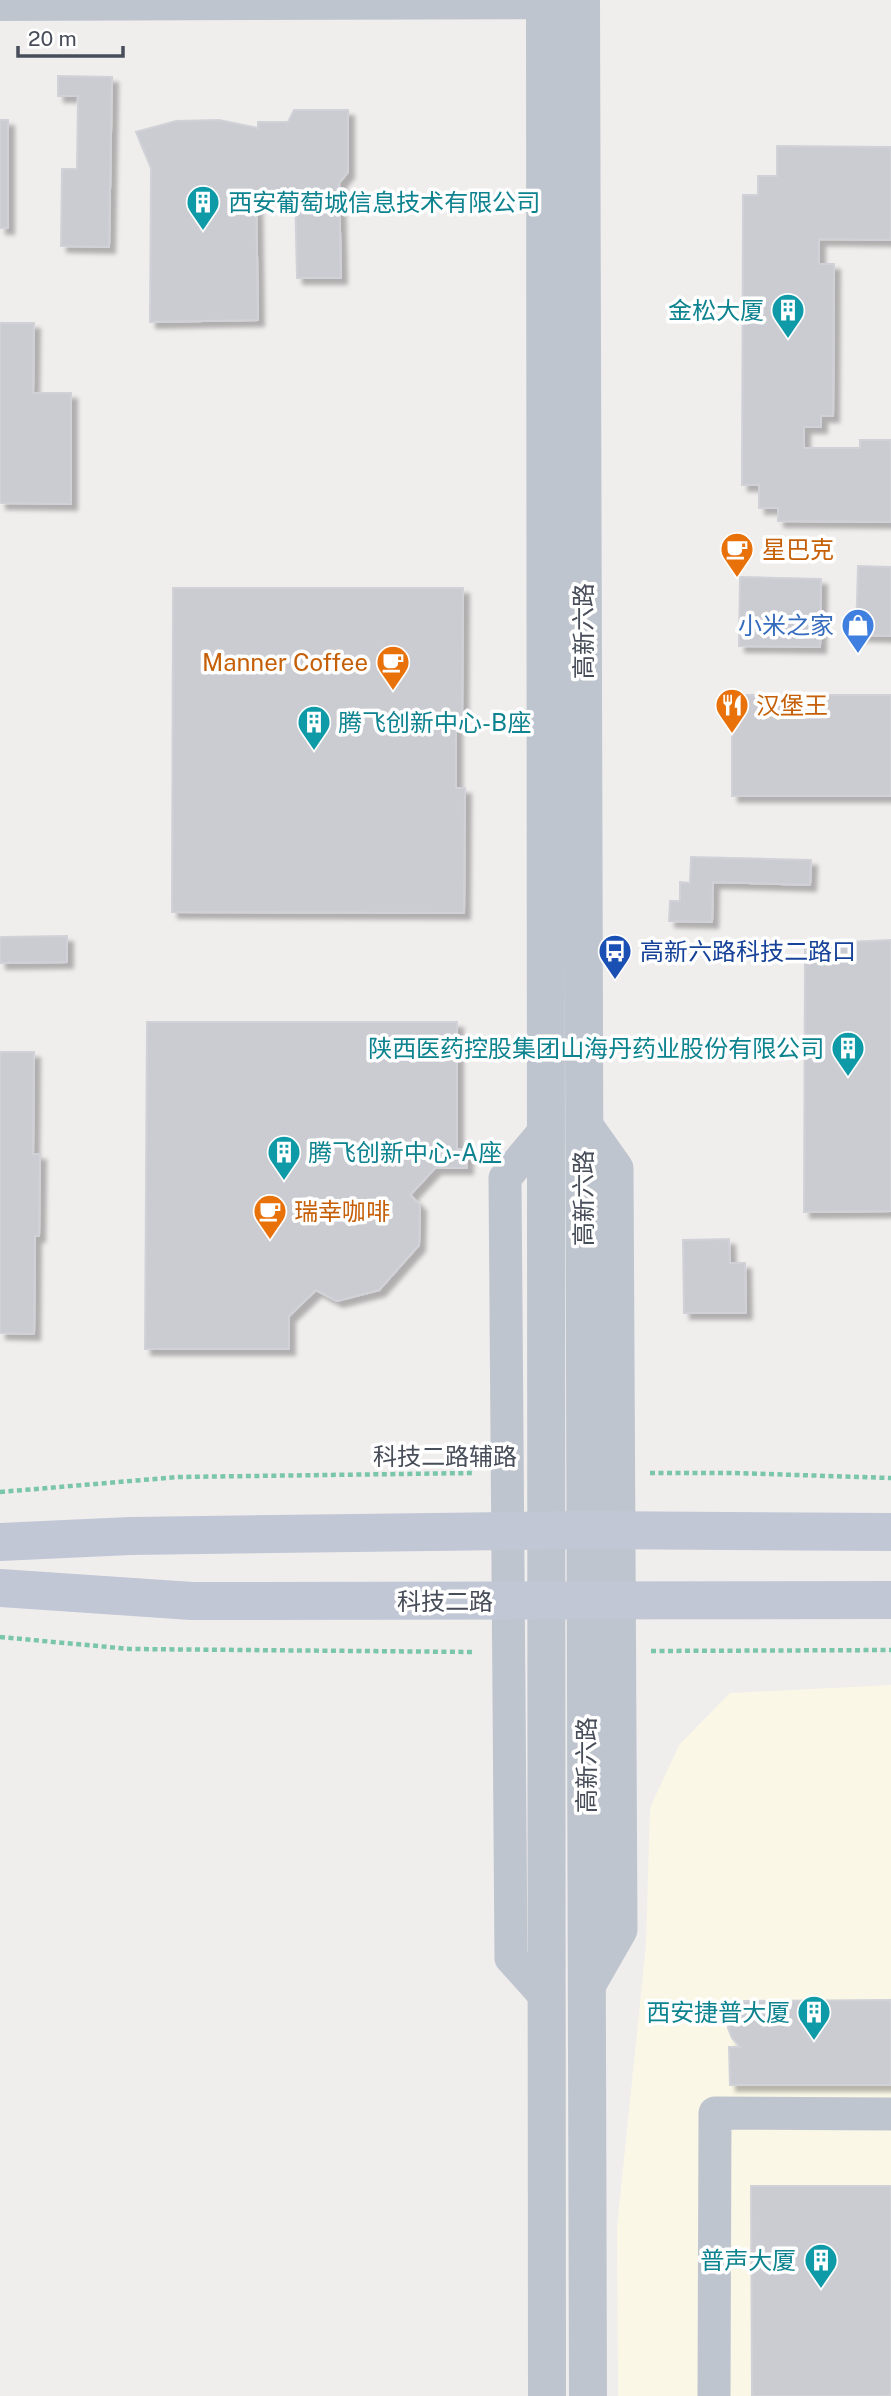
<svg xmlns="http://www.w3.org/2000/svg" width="891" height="2396" font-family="'Public Sans','Noto Sans SC',sans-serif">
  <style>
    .commercial { fill: #faf7e7 }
    .building { fill: #cbcbd2; stroke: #d1d2d8; stroke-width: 2; filter: url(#shadow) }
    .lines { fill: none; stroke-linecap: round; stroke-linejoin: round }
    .path { stroke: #79c6ac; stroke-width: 4.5; stroke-dasharray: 5 3.5; stroke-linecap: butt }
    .minor { stroke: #bfc5ce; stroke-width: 33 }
    .tertiary { stroke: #bfc5ce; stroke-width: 38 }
    .secondary { stroke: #c1c7d5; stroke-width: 38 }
    .labels { text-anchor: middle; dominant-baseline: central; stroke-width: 7; stroke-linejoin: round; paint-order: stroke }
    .culture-label { font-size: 24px; fill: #0d838f; stroke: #fff; text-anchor: end }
    .food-label { font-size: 24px; fill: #c56008; stroke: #fff; text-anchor: start }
    .shop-label { font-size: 24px; fill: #366cbe; stroke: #fff; text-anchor: end }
    .street-label { font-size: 24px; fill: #474d59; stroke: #fff }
    .transit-label { font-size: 24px; fill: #164399; stroke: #fff; text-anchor: start }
  </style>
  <defs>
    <filter id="shadow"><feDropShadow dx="6" dy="6" stdDeviation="2" flood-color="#0004"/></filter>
  </defs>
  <rect width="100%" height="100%" fill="#f0eded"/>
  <path class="commercial" d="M 891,1685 L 891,2396 L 618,2396 L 617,2227 L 646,1945 L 650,1808 L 679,1745 L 730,1693 Z"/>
  <path class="building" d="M 58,76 L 112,77 L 109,247 L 61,246 L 62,169 L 77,169 L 78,96 L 58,96 Z
    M 294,110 L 348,110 L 348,172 L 339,183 L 341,278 L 297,278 L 295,190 L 256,191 L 258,320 L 150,322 L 151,168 L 136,132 L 176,121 L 219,120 L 258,128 L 258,122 L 288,122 Z
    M 0,120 L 8,120 L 8,228 L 0,228 Z
    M 777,146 L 891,147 L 891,240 L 819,239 L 819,264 L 834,264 L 833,416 L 821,416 L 821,427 L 804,427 L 804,448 L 860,448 L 860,440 L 891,440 L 891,522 L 778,521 L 778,508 L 759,508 L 759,485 L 742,485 L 743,195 L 758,195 L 758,176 L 777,176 Z
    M 0,323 L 34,323 L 33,393 L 71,393 L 71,504 L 0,503 Z
    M 858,566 L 891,567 L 891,636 L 856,635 Z
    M 740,577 L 821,579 L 820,647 L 739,646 Z
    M 173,588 L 463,588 L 462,716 L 456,716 L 456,788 L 465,788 L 464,913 L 172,912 Z
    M 732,695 L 891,695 L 891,796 L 732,796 Z
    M 691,857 L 811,860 L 810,885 L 713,882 L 712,922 L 669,921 L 670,901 L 680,901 L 680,882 L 690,883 Z
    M 67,936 L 67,962 L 0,963 L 0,937 Z
    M 891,940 L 891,1211 L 804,1212 L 805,944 Z
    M 147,1022 L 457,1022 L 457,1149 L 467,1149 L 467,1168 L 435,1168 L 410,1195 L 420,1205 L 419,1245 L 379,1290 L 337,1301 L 316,1290 L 289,1316 L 289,1349 L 145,1349 Z
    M 0,1052 L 34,1052 L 33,1154 L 40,1154 L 39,1236 L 35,1236 L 34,1334 L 0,1333 Z
    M 729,1239 L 730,1263 L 745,1263 L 746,1313 L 684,1313 L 683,1240 Z
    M 891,2000 L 891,2085 L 730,2085 L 729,2047 L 740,2047 L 732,2038 L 728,2028 L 729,2017 L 744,2001 Z
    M 751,2186 L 891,2186 L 891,2396 L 752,2396 Z"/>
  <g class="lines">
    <path class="path" d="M 650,1473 L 735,1473 L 891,1478
      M 0,1492 L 178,1477 L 474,1473
      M 0,1637 L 130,1649 L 475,1652
      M 651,1651 L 891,1650"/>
    <path class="minor" d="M 583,1120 L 617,1168 L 621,1930 L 585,1993
      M 546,1997 L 511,1958 L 505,1178 L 547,1128
      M 714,2396 L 715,2113 L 891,2114"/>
    <path class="tertiary" d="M 545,0 L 547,2396
      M 581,0 C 585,799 584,1597 588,2396
      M 0,2 L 571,0"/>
    <path class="secondary" d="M 0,1542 L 130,1536 L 586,1530 L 891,1532
      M 0,1588 L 192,1601 L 891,1600"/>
  </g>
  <defs>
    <symbol id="building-pin" viewBox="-11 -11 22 30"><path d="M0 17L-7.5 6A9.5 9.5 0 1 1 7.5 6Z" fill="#0f9aa8" stroke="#fff"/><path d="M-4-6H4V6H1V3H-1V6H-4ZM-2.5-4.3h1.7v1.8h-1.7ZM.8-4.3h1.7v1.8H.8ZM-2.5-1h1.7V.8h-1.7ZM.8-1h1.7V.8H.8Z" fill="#fff"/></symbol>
    <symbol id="cafe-pin" viewBox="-11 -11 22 30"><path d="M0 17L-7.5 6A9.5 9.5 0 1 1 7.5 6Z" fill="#e8710a" stroke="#fff"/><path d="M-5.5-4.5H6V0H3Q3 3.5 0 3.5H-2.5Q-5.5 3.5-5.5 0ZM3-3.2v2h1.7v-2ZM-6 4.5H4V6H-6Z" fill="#fff"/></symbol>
    <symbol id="shop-pin" viewBox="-11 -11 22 30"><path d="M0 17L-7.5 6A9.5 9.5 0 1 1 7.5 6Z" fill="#3f7fe0" stroke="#fff"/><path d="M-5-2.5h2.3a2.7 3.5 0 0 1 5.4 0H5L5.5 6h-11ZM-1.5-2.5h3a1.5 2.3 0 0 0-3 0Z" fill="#fff"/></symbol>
    <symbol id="restaurant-pin" viewBox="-11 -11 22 30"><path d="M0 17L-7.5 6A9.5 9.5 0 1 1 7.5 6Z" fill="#e8710a" stroke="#fff"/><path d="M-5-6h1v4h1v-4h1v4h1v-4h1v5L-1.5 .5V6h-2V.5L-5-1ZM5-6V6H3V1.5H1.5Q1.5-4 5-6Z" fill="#fff"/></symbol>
    <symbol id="bus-pin" viewBox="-11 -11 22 30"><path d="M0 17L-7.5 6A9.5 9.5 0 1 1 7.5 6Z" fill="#1a4fb4" stroke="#fff"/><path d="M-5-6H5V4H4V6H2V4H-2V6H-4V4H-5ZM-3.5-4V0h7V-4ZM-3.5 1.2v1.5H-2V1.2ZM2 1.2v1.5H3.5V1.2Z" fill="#fff"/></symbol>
  </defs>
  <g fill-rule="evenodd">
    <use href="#building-pin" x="184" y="183" width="38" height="52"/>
    <use href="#building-pin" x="769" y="291" width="38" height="52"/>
    <use href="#cafe-pin" x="718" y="530" width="38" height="52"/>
    <use href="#shop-pin" x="839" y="606" width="38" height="52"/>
    <use href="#cafe-pin" x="374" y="643" width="38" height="52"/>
    <use href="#restaurant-pin" x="713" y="686" width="38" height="52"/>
    <use href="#building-pin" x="295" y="703" width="38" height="52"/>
    <use href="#bus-pin" x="596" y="932" width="38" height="52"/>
    <use href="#building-pin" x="829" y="1029" width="38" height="52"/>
    <use href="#building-pin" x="265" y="1133" width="38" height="52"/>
    <use href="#cafe-pin" x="251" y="1192" width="38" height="52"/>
    <use href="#building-pin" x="795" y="1993" width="38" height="52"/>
    <use href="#building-pin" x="802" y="2241" width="38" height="52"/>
  </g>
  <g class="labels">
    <g class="culture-label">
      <text x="228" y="202" text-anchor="start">西安葡萄城信息技术有限公司</text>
      <text x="764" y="310">金松大厦</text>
      <text x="338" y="722" text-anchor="start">腾飞创新中心-B座</text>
      <text x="824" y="1048">陕西医药控股集团山海丹药业股份有限公司</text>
      <text x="308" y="1152" text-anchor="start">腾飞创新中心-A座</text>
      <text x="790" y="2012">西安捷普大厦</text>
      <text x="796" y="2260">普声大厦</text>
    </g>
    <g class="food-label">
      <text x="762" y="549">星巴克</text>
      <text x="368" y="662" text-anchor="end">Manner Coffee</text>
      <text x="756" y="705">汉堡王</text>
      <text x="294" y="1211">瑞幸咖啡</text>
    </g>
    <g class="shop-label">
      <text x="834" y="625">小米之家</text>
    </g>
    <g class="street-label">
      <text transform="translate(583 631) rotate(-90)">高新六路</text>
      <text transform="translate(583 1198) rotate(-90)">高新六路</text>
      <text x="445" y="1456">科技二路辅路</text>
      <text x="445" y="1601">科技二路</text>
      <text transform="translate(586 1765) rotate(-90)">高新六路</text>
    </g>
    <g class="transit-label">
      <text x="640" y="951">高新六路科技二路口</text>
    </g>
  </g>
  <path d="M18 46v10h105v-10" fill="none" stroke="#474d59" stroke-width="3.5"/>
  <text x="28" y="46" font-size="21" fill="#474d59" stroke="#ffffff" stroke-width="5" paint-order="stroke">20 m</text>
</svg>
